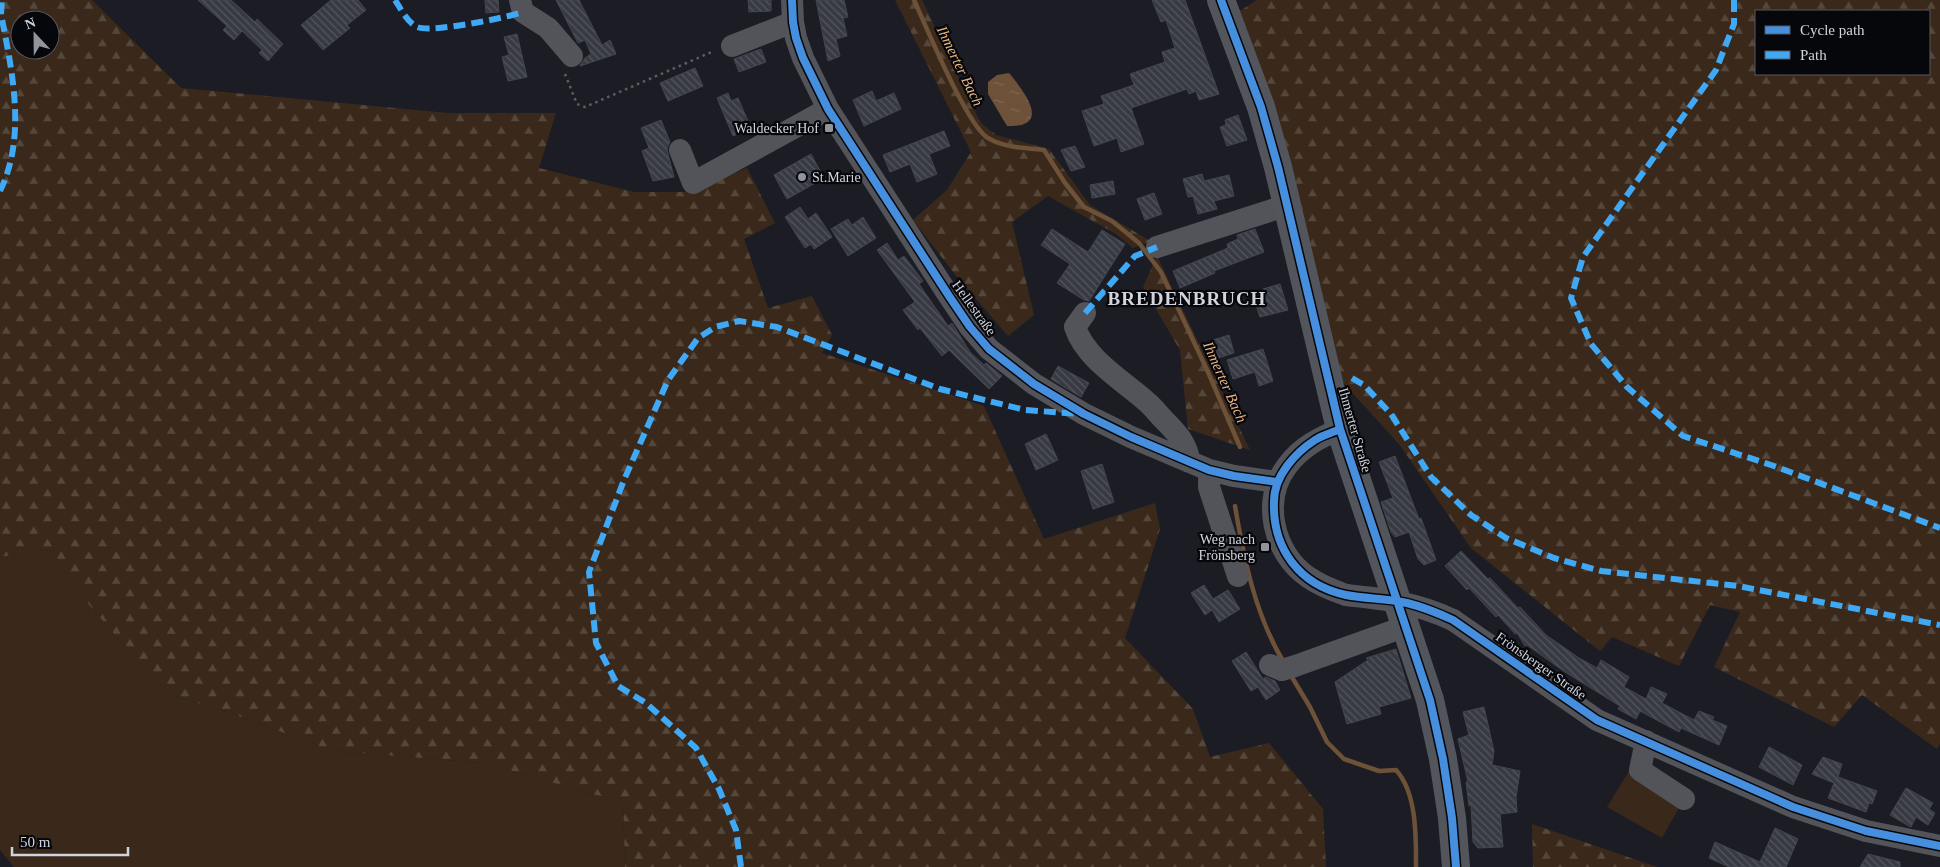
<svg xmlns="http://www.w3.org/2000/svg" width="1940" height="867" font-family="Georgia,serif">
  <style>
    .green { fill: #3a291a }
    .forest { fill: url(#forest-firs); fill-rule: evenodd }
    .water { fill: url(#water-ripples) }
    .lines { fill: none; stroke-linecap: round; stroke-linejoin: round }
    .stream { stroke: #6d5138; stroke-width: 4.5 }
    .building { fill: url(#building-back-hatch); stroke: #44464c }
    .path { stroke: #5d5e63; stroke-width: 2.5; stroke-dasharray: 2.5 4; stroke-linecap: butt }
    .minor { stroke: #53545a; stroke-width: 22 }
    .major { stroke: #53555d; stroke-width: 28 }
    .minor-bridge { stroke: #53545a; stroke-width: 22 }
    .quiet { stroke: #3fa9f5; stroke-width: 6; stroke-dasharray: 12 6; stroke-linecap: butt }
    .cycleway-casing { stroke: #06070b; stroke-width: 11 }
    .cycleway { stroke: #468fdf; stroke-width: 8 }
    .poi-dot { fill: #92949c; stroke: #06070b; stroke-width: 2 }
    .labels { text-anchor: middle; dominant-baseline: central; stroke-width: 4.5; stroke-linejoin: round; paint-order: stroke }
    .poi-label { font-size: 14px; fill: #d2d4dd; stroke: #06070b; text-anchor: end }
    .street-label { font-size: 14px; fill: #d2d4dd; stroke: #06070b }
    .water-label { font-size: 15px; font-style: italic; fill: #eab485; stroke: #06070b }
    .district-label { font-size: 19px; font-weight: bold; letter-spacing: 1px; fill: #d2d4dd; stroke: #06070b }
  </style>
  <defs>
    <pattern id="forest-firs" width="22" height="20" patternUnits="userSpaceOnUse" patternTransform="scale(1.25)"><rect width="22" height="20" fill="#3a291a"/><path d="M5 1l3.5 6h-7zM16 11l3.5 6h-7z" fill="#56473b"/></pattern>
    <pattern id="water-ripples" width="26" height="14" patternUnits="userSpaceOnUse" patternTransform="scale(1.25)"><rect width="26" height="14" fill="#6d5138"/><path d="M2 4q2-2 4 0t4 0M15 11q2-2 4 0t4 0" fill="none" stroke="#816954"/></pattern>
    <pattern id="building-back-hatch" width="6" height="6" patternUnits="userSpaceOnUse" patternTransform="scale(1.25)"><rect width="6" height="6" fill="#373a43"/><path d="M-1 5l2 2M0 0l6 6M5-1l2 2" fill="none" stroke="#53565e"/></pattern>
  </defs>
  <rect width="100%" height="100%" fill="#1c1d24"/>
  <path class="green" d="M 49,549 L 90,606 L 139,663 L 172,695 L 233,714 L 333,751 L 485,763 L 595,795 L 623,799 L 625,867 L 14,867 L 0,850 L 0,557 Z
    M 1631,768 L 1684,799 L 1662,838 L 1607,807 Z"/>
  <path class="forest" d="M 0,0 L 92,0 L 181,88 L 448,113 L 556,113 L 539,168 L 634,192 L 688,192 L 747,168 L 775,223 L 744,239 L 768,308 L 812,296 L 832,335 L 822,353 L 984,406 L 1044,539 L 1155,503 L 1160,529 L 1125,638 L 1193,709 L 1210,757 L 1269,743 L 1323,809 L 1326,867 L 625,867 L 623,799 L 595,795 L 485,763 L 333,751 L 233,714 L 172,695 L 139,663 L 90,606 L 49,549 L 0,557 ZM 20,20 L 50,20 L 50,50 L 20,50 Z
    M 895,0 L 922,0 L 980,122 L 996,135 L 1049,149 L 1090,205 L 1150,241 L 1133,248 L 1116,234 L 1048,196 L 1012,222 L 1034,315 L 1008,336 L 957,277 L 913,220 L 947,190 L 971,152 Z
    M 1257,0 L 1940,0 L 1940,743 L 1937,749 L 1862,695 L 1834,727 L 1714,667 L 1740,612 L 1710,605 L 1679,666 L 1612,637 L 1600,651 L 1471,548 L 1399,444 L 1337,376 L 1235,14 ZM 1756,11 L 1929,11 L 1929,74 L 1756,74 Z
    M 1157,256 L 1250,450 L 1188,429 L 1180,350 L 1143,287 Z
    M 1532,824 L 1657,867 L 1533,867 Z"/>
  <path class="water" d="M 1009,73 C 1024,91 1053,128 1007,126 L 988,94 L 988,82 L 997,75 Z"/>
  <g class="lines">
    <path class="stream" d="M 914,0 C 926,26 967,126 988,138 C 1005,148 1025,148 1044,150 L 1065,183 L 1084,207 L 1112,221 L 1139,243 L 1161,272 L 1208,372 L 1240,447
      M 1235,506 C 1244,559 1255,614 1283,661
      M 1290,674 L 1310,707 L 1327,742 L 1344,759 L 1379,771 L 1396,770 C 1417,793 1416,837 1416,867"/>
  </g>
  <path class="building" d="M 198,0 L 231,0 L 255,22 L 257,19 L 283,44 L 268,61 L 259,53 L 262,50 L 242,31 L 234,40 L 223,30 L 227,26 Z
    M 331,0 L 358,0 L 366,10 L 347,25 L 350,28 L 323,50 L 301,25 Z
    M 485,0 L 498,0 L 499,12 L 486,13 Z
    M 556,0 L 579,0 L 602,45 L 610,40 L 616,54 L 580,66 L 585,58 L 591,54 L 585,40 L 578,43 Z
    M 748,0 L 771,0 L 771,11 L 749,12 Z
    M 816,0 L 844,0 L 848,17 L 843,18 L 847,36 L 836,39 L 840,56 L 828,61 Z
    M 1152,0 L 1185,0 L 1219,94 L 1199,100 L 1196,91 L 1189,94 L 1187,89 L 1131,108 L 1144,144 L 1121,152 L 1117,138 L 1094,146 L 1082,111 L 1104,104 L 1101,96 L 1134,85 L 1130,74 L 1165,62 L 1162,52 L 1175,48 L 1166,20 L 1161,22 Z
    M 517,34 L 527,77 L 508,81 L 502,57 L 509,55 L 504,37 Z
    M 761,49 L 766,62 L 739,72 L 734,59 Z
    M 695,68 L 703,86 L 668,101 L 660,83 Z
    M 872,91 L 876,101 L 894,93 L 901,109 L 864,126 L 853,100 Z
    M 728,93 L 731,101 L 738,98 L 751,128 L 733,136 L 717,98 Z
    M 1238,115 L 1247,140 L 1227,146 L 1220,127 L 1226,125 L 1225,120 Z
    M 661,120 L 670,142 L 667,148 L 668,154 L 674,177 L 653,181 L 642,151 L 649,148 L 641,128 Z
    M 944,131 L 950,146 L 929,154 L 937,174 L 917,182 L 910,164 L 890,172 L 883,155 Z
    M 1075,146 L 1085,167 L 1071,171 L 1061,150 Z
    M 811,154 L 824,178 L 787,199 L 774,175 Z
    M 1202,174 L 1204,181 L 1229,175 L 1234,196 L 1214,201 L 1217,209 L 1198,214 L 1193,196 L 1188,197 L 1183,179 Z
    M 1113,181 L 1115,194 L 1092,198 L 1090,185 Z
    M 1154,193 L 1162,214 L 1145,220 L 1137,199 Z
    M 800,207 L 808,219 L 816,213 L 832,237 L 814,249 L 811,244 L 805,248 L 785,217 Z
    M 863,217 L 876,238 L 848,256 L 831,229 L 848,219 L 852,225 Z
    M 1052,229 L 1088,252 L 1102,230 L 1125,244 L 1089,301 L 1084,300 L 1057,283 L 1070,264 L 1041,245 Z
    M 1255,229 L 1264,252 L 1214,271 L 1215,273 L 1180,288 L 1173,271 L 1228,248 L 1227,244 L 1238,239 L 1237,235 Z
    M 887,243 L 898,260 L 904,256 L 923,281 L 919,284 L 948,326 L 952,323 L 970,352 L 984,365 L 986,363 L 1002,376 L 989,389 L 949,350 L 942,356 L 920,328 L 918,330 L 903,310 L 915,302 L 877,250 Z
    M 1280,284 L 1288,310 L 1260,317 L 1254,299 L 1257,298 L 1256,295 L 1265,292 L 1263,289 Z
    M 1229,335 L 1234,353 L 1218,358 L 1213,340 Z
    M 1263,349 L 1273,381 L 1259,386 L 1255,372 L 1233,379 L 1227,360 Z
    M 1058,366 L 1089,383 L 1081,397 L 1051,379 Z
    M 1046,434 L 1058,460 L 1036,470 L 1025,444 Z
    M 1395,456 L 1419,519 L 1421,518 L 1436,560 L 1424,565 L 1418,559 L 1409,532 L 1395,537 L 1391,532 L 1381,502 L 1393,498 L 1379,462 Z
    M 1102,464 L 1114,502 L 1093,509 L 1081,471 Z
    M 1461,551 L 1488,579 L 1490,578 L 1518,608 L 1520,607 L 1546,635 L 1579,658 L 1597,668 L 1601,660 L 1616,669 L 1629,677 L 1624,687 L 1646,699 L 1651,687 L 1667,694 L 1662,703 L 1694,720 L 1699,711 L 1714,717 L 1712,720 L 1727,726 L 1719,745 L 1681,728 L 1679,732 L 1640,711 L 1636,719 L 1618,709 L 1620,706 L 1565,672 L 1527,645 L 1525,646 L 1517,633 L 1515,634 L 1498,615 L 1496,617 L 1469,588 L 1467,590 L 1445,566 Z
    M 1204,585 L 1213,599 L 1228,590 L 1240,609 L 1219,622 L 1212,610 L 1205,615 L 1191,593 Z
    M 1396,649 L 1411,698 L 1379,707 L 1381,714 L 1347,724 L 1335,682 L 1368,660 L 1366,658 Z
    M 1246,652 L 1263,679 L 1266,677 L 1275,681 L 1280,690 L 1266,700 L 1258,687 L 1251,691 L 1232,661 Z
    M 1484,707 L 1494,751 L 1492,765 L 1520,771 L 1516,797 L 1517,812 L 1500,814 L 1503,847 L 1478,848 L 1473,842 L 1471,805 L 1469,806 L 1466,782 L 1468,782 L 1458,739 L 1469,735 L 1463,712 Z
    M 1769,747 L 1802,765 L 1793,785 L 1759,767 Z
    M 1823,757 L 1842,764 L 1838,777 L 1877,791 L 1872,804 L 1869,803 L 1866,812 L 1828,798 L 1834,783 L 1812,774 Z
    M 1906,788 L 1933,803 L 1929,809 L 1935,813 L 1928,825 L 1916,817 L 1911,827 L 1909,826 L 1890,815 Z
    M 1775,828 L 1798,839 L 1786,867 L 1729,867 L 1709,858 L 1715,842 L 1760,862 Z
    M 1868,854 L 1900,862 L 1900,867 L 1860,867 Z"/>
  <g class="lines">
    <path class="path" d="M 565,74 L 577,104 L 585,107 L 714,51"/>
    <path class="minor" d="M 520,0 L 523,12 L 548,28 L 572,56
      M 792,0 L 793,22 L 796,38 L 803,58 L 828,109 L 949,296 L 970,327 L 989,349 L 1034,384 L 1084,414 L 1131,437 L 1209,470 L 1234,476 L 1277,482
      M 732,46 L 793,22
      M 680,150 L 693,183 L 828,109
      M 1157,247 L 1288,205
      M 1085,313 L 1075,327 C 1086,360 1124,381 1148,403 C 1154,408 1159,415 1164,420 C 1176,432 1188,444 1189,462
      M 1340,429 C 1319,438 1301,447 1287,466 C 1261,500 1273,553 1308,577 C 1319,585 1332,590 1346,595
      M 1209,470 L 1209,487 L 1238,576
      M 1453,620 L 1597,720 L 1793,807 L 1866,831 L 1940,846
      M 1270,665 L 1282,670 L 1295,666 L 1404,627
      M 1646,741 L 1640,770 L 1684,799"/>
    <path class="major" d="M 1221,0 L 1261,107 L 1278,167 L 1340,429 L 1430,700 L 1443,759 L 1452,818 L 1456,867"/>
    <path class="minor-bridge" d="M 1346,595 C 1385,599 1417,603 1453,620"/>
    <path class="quiet" d="M 395,0 C 401,9 407,22 417,27 C 432,33 505,18 523,12
      M 1734,0 L 1734,24 L 1716,70 L 1583,257 L 1571,298 L 1591,344 L 1627,387 L 1683,436 L 1774,466 L 1940,528
      M 0,191 C 27,136 12,71 1,14 L 2,0
      M 1085,313 L 1135,256 L 1157,247
      M 1352,378 L 1364,385 L 1391,414 L 1431,477 L 1471,515 L 1506,538 L 1554,558 L 1601,571 L 1738,586 L 1940,625
      M 741,867 L 736,830 L 719,789 L 696,748 L 646,703 L 618,686 L 596,643 L 589,572 L 624,480 L 668,380 L 698,338 L 715,327 L 739,321 L 777,327 L 940,389 L 1025,410 L 1080,414"/>
    <defs>
      <path id="cycleway" d="M 792,0 L 793,22 L 796,38 L 803,58 L 828,109 L 949,296 L 970,327 L 989,349 L 1034,384 L 1084,414 L 1131,437 L 1209,470 L 1234,476 L 1277,482
        M 1221,0 L 1261,107 L 1278,167 L 1340,429 L 1430,700 L 1443,759 L 1452,818 L 1456,867
        M 1340,429 C 1332,433 1322,435 1315,440 C 1295,453 1274,476 1274,501 C 1272,548 1299,585 1346,595 C 1366,599 1387,598 1407,603 C 1423,607 1438,613 1453,620 L 1597,720 L 1793,807 L 1866,831 L 1940,846"/>
    </defs>
    <use href="#cycleway" class="cycleway-casing"/>
    <use href="#cycleway" class="cycleway"/>
  </g>
  <g class="poi-dot">
    <rect x="824" y="123" width="10" height="10" rx="2.5"/>
    <circle cx="802" cy="177" r="5"/>
    <rect x="1260" y="542" width="10" height="10" rx="2.5"/>
  </g>
  <g class="labels">
    <g class="poi-label">
      <text x="819" y="128">Waldecker Hof</text>
      <text x="812" y="177" text-anchor="start">St.Marie</text>
      <text x="1255" y="539">Weg nach<tspan x="1255" dy="16">Frönsberg</tspan></text>
    </g>
    <g class="street-label">
      <text transform="translate(974 308) rotate(54)">Hellestraße</text>
      <text transform="translate(1355 430) rotate(74)">Ihmerter Straße</text>
      <text transform="translate(1541 666) rotate(35)">Frönsberger Straße</text>
    </g>
    <g class="water-label">
      <text transform="translate(960 66) rotate(64)">Ihmerter Bach</text>
      <text transform="translate(1225 382) rotate(66)">Ihmerter Bach</text>
    </g>
    <g class="district-label">
      <text x="1187" y="298">BREDENBRUCH</text>
    </g>
  </g>
  <rect x="1755" y="10" width="175" height="65" fill="#06070b" stroke="#58595f"/>
  <rect x="1765" y="26" width="25" height="8" fill="#468fdf" stroke="#58595f"/>
  <text x="1800" y="35" font-size="15" fill="#d2d4dd">Cycle path</text>
  <rect x="1765" y="51" width="25" height="8" fill="#3fa9f5" stroke="#58595f"/>
  <text x="1800" y="60" font-size="15" fill="#d2d4dd">Path</text>
  <g transform="translate(35 35) rotate(338)"><circle r="24" fill="#06070b" stroke="#58595f"/>
  <path d="M0-4L9 19L0 12L-9 19Z" fill="#92949c"/>
  <text y="-8" font-size="14" font-weight="bold" text-anchor="middle" fill="#d2d4dd">N</text>
  </g>
  <path d="M12 847v8h116v-8" fill="none" stroke="#d2d4dd" stroke-width="2.5"/>
  <text x="20" y="847" font-size="15" fill="#d2d4dd" stroke="#06070b" stroke-width="4" paint-order="stroke">50 m</text>
</svg>
